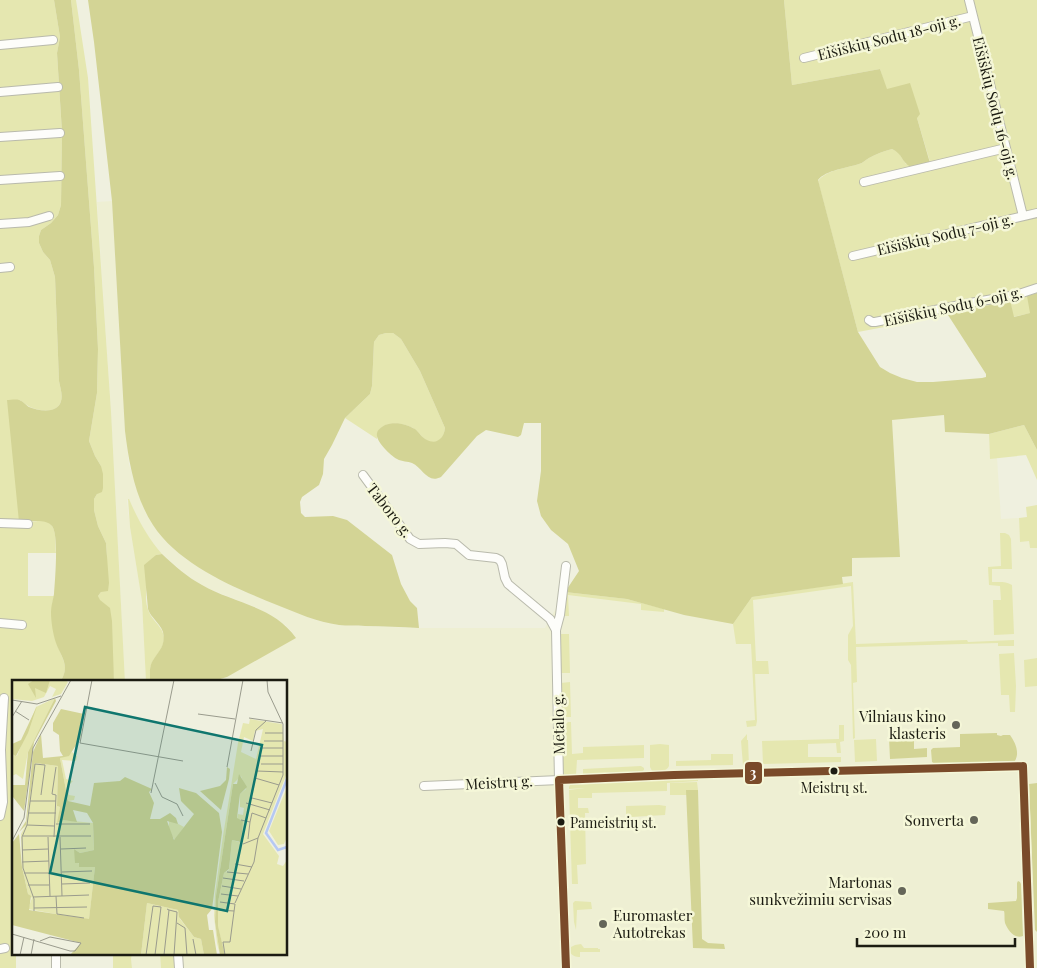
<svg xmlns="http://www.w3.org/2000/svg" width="1037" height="968" font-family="'Playfair Display',serif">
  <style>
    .built { fill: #eeefd3; fill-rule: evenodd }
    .green { fill: #e5e7b0 }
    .forest { fill: #d3d495 }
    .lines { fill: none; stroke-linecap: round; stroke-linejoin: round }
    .minor-casing { stroke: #b9baac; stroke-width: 10 }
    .minor { stroke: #fdfdfa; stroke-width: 8 }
    .bus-1-casing { stroke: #f5f7d8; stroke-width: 11 }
    .bus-1 { stroke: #7a4b2a; stroke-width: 8 }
    .poi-dot { fill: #656659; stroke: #f5f7d8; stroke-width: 2 }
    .bus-dot { fill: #1b1b11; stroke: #f5f7d8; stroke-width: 2 }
    .labels { text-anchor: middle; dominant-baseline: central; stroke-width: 5; stroke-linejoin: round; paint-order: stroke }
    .bus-label { font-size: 14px; fill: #1b1b11; stroke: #f5f7d8 }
    .street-label { font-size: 15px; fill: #1b1b11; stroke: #f5f7d8 }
    .poi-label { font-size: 15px; fill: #1b1b11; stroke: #f5f7d8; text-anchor: end }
    .inset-river { fill: none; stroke: #b6c9f3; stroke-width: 2.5 }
    .inset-road { fill: none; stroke: #9a9b8d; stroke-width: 1 }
    .view { fill: #0f766e; fill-opacity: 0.15; stroke: #0f766e; stroke-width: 2.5 }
    .inset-edge { fill: none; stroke: #1b1b11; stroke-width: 2.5 }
    .line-badge { stroke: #f5f7d8; stroke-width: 2 }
    .badge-label { font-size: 14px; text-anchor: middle; font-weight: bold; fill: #fff }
  </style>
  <rect width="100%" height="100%" fill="#eff0df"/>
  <path class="built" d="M 112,201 L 125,431 L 129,464 L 136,487 L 144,508 L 173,548 L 186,559 L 236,588 L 315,620 L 339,625 L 419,628 L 545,628 L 565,592 L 627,599 L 684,615 L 752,597 L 843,584 L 842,577 L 852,558 L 900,556 L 892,420 L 944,415 L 945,432 L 989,434 L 990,458 L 997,458 L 1001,519 L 1019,518 L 1020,541 L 1029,541 L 1030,548 L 1037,548 L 1037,658 L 1025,660 L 1025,686 L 1037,686 L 1037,783 L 1029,784 L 1035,930 L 1037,932 L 1037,968 L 182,968 L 182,954 L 286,954 L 286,682 L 210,682 L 227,677 L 292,632 L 285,625 L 257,608 L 234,599 L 202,586 L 184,573 L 162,554 L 152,542 L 142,528 L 129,500 L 128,499 L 127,501 L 130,527 L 142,601 L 146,682 L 125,682 L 111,411 L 97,202 ZM 960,735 L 1002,736 L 1017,757 L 1016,760 L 1015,761 L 933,748 L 961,747 Z
    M 132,954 L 160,954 L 161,968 L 132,968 L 131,959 Z"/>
  <path class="green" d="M 0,0 L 54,0 L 60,37 L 57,53 L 62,133 L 61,205 L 58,215 L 51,223 L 41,230 L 39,236 L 39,243 L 43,252 L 50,260 L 55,277 L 59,381 C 60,387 63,395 61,401 C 58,414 39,411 30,407 C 26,405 23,402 20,400 L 28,522 C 33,522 39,520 44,521 C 58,523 55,543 56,553 L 28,553 L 28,596 L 54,596 C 50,610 53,626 56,640 C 59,656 72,665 60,682 L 14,682 L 14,954 L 16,954 L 16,968 L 0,968 Z
    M 71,0 L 76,0 L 88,78 L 111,411 L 125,682 L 114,682 L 113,672 L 98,596 L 101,592 L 107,557 L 106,543 L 98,526 L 94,510 L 94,499 L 97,494 L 101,466 L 95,456 L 89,441 L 97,393 L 98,349 L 94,267 L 79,70 Z
    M 784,0 L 1037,0 L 1037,293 L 1028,296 L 1031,313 L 1013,317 L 1010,300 L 948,315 L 858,332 L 818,181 C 826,170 847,168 859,164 C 863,163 865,160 869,158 C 876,154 884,151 892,149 L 898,152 L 906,164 L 930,162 L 917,118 L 886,89 L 880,69 L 792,85 Z
    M 386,333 L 393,333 L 401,339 L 420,371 L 445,428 C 444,439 437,446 426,440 C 423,438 420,434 417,431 C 409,424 394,421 384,426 C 378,429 377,432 377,439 L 345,418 L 370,394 L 372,386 L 374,342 L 379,335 Z
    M 1024,425 L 1037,450 L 1037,480 L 1026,455 L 990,459 L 989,434 Z
    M 128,499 L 129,499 C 138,520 148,538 162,554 L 156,555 C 151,571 141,595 149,612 C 153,622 163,626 164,638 C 164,649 156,654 152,663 C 149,669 150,675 150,682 L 146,682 L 142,601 L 130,527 Z
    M 1037,505 L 1037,548 L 1030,548 L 1029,541 L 1020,542 L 1019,518 L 1027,517 L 1026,507 Z
    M 1000,533 L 1005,533 L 1009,535 L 1011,539 L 1012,569 L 992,569 L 992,582 C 999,582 1006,581 1012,585 L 1014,634 L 994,635 L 993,600 L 1001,600 L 1000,586 L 989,585 L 988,567 L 1001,566 Z
    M 853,582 L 856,644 L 967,640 L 968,642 L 1014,640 L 1014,646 L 998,646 L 998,643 L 856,647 L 857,682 L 853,683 L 855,738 L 853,739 L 851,665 L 848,660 L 848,635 L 853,626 L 851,586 L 753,600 L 756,661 L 768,661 L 769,674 L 755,674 L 757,721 L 756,726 L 747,727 L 746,721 L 755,720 L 751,644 L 736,644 L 733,624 L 752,597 Z
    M 565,592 L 627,599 L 664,609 L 664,612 L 641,610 L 641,604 L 568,595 L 569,616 L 564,616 Z
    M 559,634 L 569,634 L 570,673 L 560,673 Z
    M 1014,653 L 1016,686 L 1015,712 L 1010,712 L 1009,695 L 1001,695 L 999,654 Z
    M 1037,658 L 1037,686 L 1025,687 L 1024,660 Z
    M 570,682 L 571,717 L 562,717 L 561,683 Z
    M 568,722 L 571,722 L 571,723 L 572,754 L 583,753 L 583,747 L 644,745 L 644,758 L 577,760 L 576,775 L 565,776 L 563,771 L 562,727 Z
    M 839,725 L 844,725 L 844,741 L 840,742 L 841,753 L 837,753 L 836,743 L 808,744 L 808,757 L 841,757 L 841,762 L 763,764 L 762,741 L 839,739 Z
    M 747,734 L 747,740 L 748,740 L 749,765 L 743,765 L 741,741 Z
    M 876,739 L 877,761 L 855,762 L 854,740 Z
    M 660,744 L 669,745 L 669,766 C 666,772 658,773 652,771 L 650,767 L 650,745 Z
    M 711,754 L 733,754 L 733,765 L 676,766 L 676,761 L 711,760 Z
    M 641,766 L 644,768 L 644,770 L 640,773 L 585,775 L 583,774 L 583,769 Z
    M 698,778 L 698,781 L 667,783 L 667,791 L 592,793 L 592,798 L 578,798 L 578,808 L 588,808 L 589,813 L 585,813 L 586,864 L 577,865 L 578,884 L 572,884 L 569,790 L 585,788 L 569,789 L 569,787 L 570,785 Z
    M 697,782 L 698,790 L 687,790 L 687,795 L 670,795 L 670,783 Z
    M 659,805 L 666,806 L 665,815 L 631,817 L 626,815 L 626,806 Z
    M 575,901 L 591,902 L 592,909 L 577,910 L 576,930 L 574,922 L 573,903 Z
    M 581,944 L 584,948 L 598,948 L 598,949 L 600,949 L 600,952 L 580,952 L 580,957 C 576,957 572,956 570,952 L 571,947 L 575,945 Z
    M 113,954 L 132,954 L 131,959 L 132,968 L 113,968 Z
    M 160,954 L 174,954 L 174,968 L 161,968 Z"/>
  <path class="forest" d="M 54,0 L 71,0 L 79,70 L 94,267 L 98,349 L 97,393 L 89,441 L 95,456 L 101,466 L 103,474 L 103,488 L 102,492 L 97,494 L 94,499 L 94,510 L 98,526 L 106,543 L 109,583 L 108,591 L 101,592 L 98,596 L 100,600 L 110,608 L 112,621 L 114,682 L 60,682 C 71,666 61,657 56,643 C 53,634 51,622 51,612 C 51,606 53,600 54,594 C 55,580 59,535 52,526 C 46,518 28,522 19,522 L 7,400 C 10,400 16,399 19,400 C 23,401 26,405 29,407 C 39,411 58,414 61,401 C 63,395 60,387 59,381 L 55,277 L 50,260 L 43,252 L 39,243 L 39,236 L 41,230 L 51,223 L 58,215 L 61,205 L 62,132 L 57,53 L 60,37 Z
    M 88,0 L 784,0 L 792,85 L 880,69 L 887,89 L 910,83 L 920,114 L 917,118 L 930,163 L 911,167 C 901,162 903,154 892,149 C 884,151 876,154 869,158 C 865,160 863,163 859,164 C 847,168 826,170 818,180 L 858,332 L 880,367 L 890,373 L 902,378 L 917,382 L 933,382 L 982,378 L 986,377 L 986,374 L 948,315 L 1010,300 L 1014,317 L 1030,313 L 1027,296 L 1037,293 L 1037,450 L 1024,425 L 989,434 L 945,432 L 944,415 L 892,420 L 900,557 L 852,558 L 852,576 L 842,577 L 843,584 L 752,597 L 733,624 L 684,615 L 627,599 L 565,592 L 579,571 L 568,544 L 551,530 L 541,516 L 537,501 L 541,471 L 541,423 L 524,423 L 521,435 L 518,437 L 486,430 L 477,436 L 441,477 C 427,484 423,468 412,463 C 408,461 402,462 397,459 C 390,455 375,441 377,433 C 378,429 382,427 385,425 C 395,421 407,424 415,429 C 419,432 422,438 427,440 C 437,445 444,438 445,428 L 420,371 L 401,339 L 393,333 L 386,333 L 379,335 L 374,342 L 372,386 L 370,394 L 345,418 L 332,445 L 324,459 L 323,474 L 319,485 L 302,497 L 300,502 L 301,513 L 305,517 L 333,516 L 347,520 L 392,555 L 401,584 L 410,601 L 417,608 L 419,628 C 401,627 383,626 365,626 C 357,625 347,626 339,625 C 317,622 297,613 277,605 C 235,588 179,565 153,525 C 135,497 129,464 125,431 L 112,201 L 94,42 Z
    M 162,554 C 175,566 187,577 202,585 C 233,603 274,606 296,638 L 227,677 L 210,682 L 150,682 C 150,675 149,668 152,662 C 158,651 166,647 163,632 C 160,623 151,618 148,609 L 144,565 L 156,555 Z
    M 997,733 L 997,735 L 1001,736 L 1003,735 L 1010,735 C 1015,742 1020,752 1015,761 L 935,764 L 932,762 L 931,750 L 933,748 L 960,747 L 960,734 Z
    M 914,737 L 914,749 L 927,748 L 927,757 L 890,759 L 889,738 Z
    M 1037,783 L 1037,932 L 1035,930 L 1029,784 Z
    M 686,790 L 698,790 L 702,939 L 708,943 L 724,944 L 725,949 L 693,948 Z
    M 1018,881 L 1020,882 L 1021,884 L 1023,936 C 1015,939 1008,931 1005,923 C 1004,919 1005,914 1004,911 L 988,909 L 988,903 L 1016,901 L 1017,898 L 1017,883 Z"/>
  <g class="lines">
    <defs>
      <path id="minor" d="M 969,0 L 1023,216
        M 0,45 L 53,40
        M 804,58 L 973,16
        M 0,92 L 58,87
        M 0,137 L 60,133
        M 0,180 L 60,176
        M 864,182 L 1006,148
        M 0,224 L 29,222 L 49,216
        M 853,256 L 1037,213
        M 0,268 L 10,267
        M 869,320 L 872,322 L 875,322 L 970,303 L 1016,295 L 1037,288
        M 363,475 L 410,539 L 419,544 L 445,543 L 456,544 L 469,555 L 496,558 L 500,560 L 502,564 L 505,578 L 508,584 L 550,619 L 556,630
        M 0,523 L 28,524
        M 0,623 L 22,625
        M 424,786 L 674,775 L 1023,766 L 1030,968
        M 0,816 L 3,802 L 1,750 L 4,698
        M 0,949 L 5,948
        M 56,954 L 56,968
        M 178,954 L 179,968
        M 566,968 L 559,780 L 556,630 L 560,615 L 566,566"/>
    </defs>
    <use href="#minor" class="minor-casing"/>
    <use href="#minor" class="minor"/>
    <defs>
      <path id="bus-1" d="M 1023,766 L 1030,968
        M 559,780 L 674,775 L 1023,766
        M 559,780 L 566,968"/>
    </defs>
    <use href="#bus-1" class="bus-1-casing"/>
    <use href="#bus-1" class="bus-1"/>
  </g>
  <g class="poi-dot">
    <circle cx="956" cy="725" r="5"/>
    <circle cx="974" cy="820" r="5"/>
    <circle cx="902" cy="891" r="5"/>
    <circle cx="603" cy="924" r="5"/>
  </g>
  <g class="bus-dot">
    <circle cx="834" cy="771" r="4.5"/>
    <circle cx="561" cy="822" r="4.5"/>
  </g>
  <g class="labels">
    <g class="bus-label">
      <text x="834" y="787">Meistrų st.</text>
      <text x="570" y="822" text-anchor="start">Pameistrių st.</text>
    </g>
    <g class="street-label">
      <text transform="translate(889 37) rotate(-14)">Eišiškių Sodų 18-oji g.</text>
      <text transform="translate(996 108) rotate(76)">Eišiškių Sodų 16-oji g.</text>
      <text transform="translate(945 234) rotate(-13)">Eišiškių Sodų 7-oji g.</text>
      <text transform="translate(953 306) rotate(-12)">Eišiškių Sodų 6-oji g.</text>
      <text transform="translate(390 510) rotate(52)">Taboro g.</text>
      <text transform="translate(558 724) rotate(-91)">Metalo g.</text>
      <text transform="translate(499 782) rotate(-3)">Meistrų g.</text>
    </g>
    <g class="poi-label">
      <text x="946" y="716">Vilniaus kino<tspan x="946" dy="17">klasteris</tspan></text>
      <text x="964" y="820">Sonverta</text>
      <text x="892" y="882">Martonas<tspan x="892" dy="17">sunkvežimiu servisas</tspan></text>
      <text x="613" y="915" text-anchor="start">Euromaster<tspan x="613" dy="17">Autotrekas</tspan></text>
    </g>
  </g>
  <g transform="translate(12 680)">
    <rect width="275" height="275" fill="#eff0df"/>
    <path d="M 0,0 L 53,0 L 56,2 L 49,14 L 40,17 L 44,9 L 38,6 L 32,17 L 20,21 L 0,19 ZM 43,18 L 16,72 L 11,99 L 4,94 L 0,96 L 0,74 L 5,76 L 24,27 ZM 238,39 L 270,44 L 272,61 L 275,62 L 275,93 L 251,154 L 267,176 L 265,184 L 271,186 L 275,180 L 275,275 L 213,275 L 206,247 L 206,222 L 212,193 L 217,190 L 220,160 L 227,162 L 230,140 L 225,139 L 226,134 L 231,135 L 232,128 L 228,127 L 228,114 L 234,109 L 229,96 L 221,104 L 204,216 L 203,242 L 208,275 L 205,263 L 202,236 L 203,214 L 211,156 L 226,63 L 231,43 L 237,44 ZM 251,49 L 244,79 L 229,72 L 232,57 L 241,61 L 243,51 ZM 60,72 L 65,76 L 64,81 L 50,80 L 54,99 L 61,101 L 55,107 L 57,115 L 63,116 L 62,120 L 56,121 L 48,78 ZM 23,83 L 46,86 L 45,126 L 48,127 L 47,134 L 51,140 L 81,143 L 82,170 L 68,173 L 62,169 L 68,187 L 83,187 L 77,240 L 16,229 L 20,218 L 16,214 L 10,187 L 9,154 L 14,145 ZM 275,107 L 275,157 L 272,164 L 266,165 L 257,151 ZM 157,139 L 172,147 L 163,160 L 157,152 ZM 135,223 L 166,230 L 168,239 L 182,257 L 189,259 L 192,275 L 129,275 Z" fill="#e5e7b0" fill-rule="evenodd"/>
    <path d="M 22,0 L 38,0 L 34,13 L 23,8 L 24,18 L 16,4 ZM 43,18 L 44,21 L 22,62 L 12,131 L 1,117 L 0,105 L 13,105 L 16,72 ZM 25,26 L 16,53 L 4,76 L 0,74 L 0,64 L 9,60 ZM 49,29 L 72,34 L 68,59 L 57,76 L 48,78 L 56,121 L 78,126 L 82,103 L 108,101 L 113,97 L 140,109 L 137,112 L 142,123 L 138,139 L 148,139 L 158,133 L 164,138 L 166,144 L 155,141 L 162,160 L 182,134 L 169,121 L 167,108 L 184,113 L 207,133 L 210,152 L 200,229 L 195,235 L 197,250 L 201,250 L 205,275 L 192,275 L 189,259 L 182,257 L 167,237 L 166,230 L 135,223 L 129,275 L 58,275 L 69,263 L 0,245 L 0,163 L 7,154 L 10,187 L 16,214 L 19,216 L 17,230 L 77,239 L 83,187 L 67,187 L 67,183 L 63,183 L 62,169 L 68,173 L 82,170 L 81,143 L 75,133 L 61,130 L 65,142 L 51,140 L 45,143 L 48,127 L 45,126 L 46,86 L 23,83 L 14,145 L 7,152 L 14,141 L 21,72 L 29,54 L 31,78 L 51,76 L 48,71 L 47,55 L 41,51 L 41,43 ZM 215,87 L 218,89 L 217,99 L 209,130 L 188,111 L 208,106 L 214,100 ZM 227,94 L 235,107 L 228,114 L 225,138 L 231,141 L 229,162 L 220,160 L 217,189 L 212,193 L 206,222 L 206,246 L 213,275 L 208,275 L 203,242 L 204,216 L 221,104 L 225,104 Z" fill="#d3d495"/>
    <path class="inset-river" d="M 275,99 L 254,153 L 266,170 L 275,167"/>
    <path class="inset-road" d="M 80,0 L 68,63 L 171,81M 0,20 L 25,24 L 49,16M 3,31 L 17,40M 186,34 L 223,39M 0,37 L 10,21M 237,38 L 271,43M 253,53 L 271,53M 252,61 L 271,61M 249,68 L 271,68M 239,71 L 244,50 L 254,41M 248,76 L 271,76M 249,84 L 271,84M 215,87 L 231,0M 243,98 L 267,105M 143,103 L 150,117 L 165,124 L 171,136M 240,111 L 245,91 L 271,92M 139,113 L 162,0M 240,118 L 260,123M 18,121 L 44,121M 234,123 L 258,130M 16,133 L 44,133M 229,140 L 238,142 L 240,133 L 254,138M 44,144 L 78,144M 15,145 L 42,146M 11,156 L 79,156M 36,157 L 38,216M 42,157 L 44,115 L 40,114 L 44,87M 48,157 L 50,216M 236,159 L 238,142M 0,161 L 12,138 L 21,68 L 59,0M 231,164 L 246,158M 49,169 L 74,168M 10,170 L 36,169M 10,182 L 37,181M 223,184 L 240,187M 50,192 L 80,191M 215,192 L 236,194M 12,193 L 37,193M 211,198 L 232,201M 50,204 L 78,203M 16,205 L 37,205M 210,206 L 229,209M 209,214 L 226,216M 44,216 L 45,234 L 72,238M 21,217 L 77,215M 208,222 L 223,224 L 218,262 L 211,262 L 213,275M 223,223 L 242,182 L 246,158 L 271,95 L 271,44 L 256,12 L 255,0M 22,228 L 75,227M 157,230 L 165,232 L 162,275M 207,230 L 222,231M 22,231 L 22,219 L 11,188 L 10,157 L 15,145 L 23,84 L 33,85 L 29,115M 165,243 L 173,248 L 175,275M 0,254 L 58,271 L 63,271 L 69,263 L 38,257 L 28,261M 181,259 L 184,275M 8,275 L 12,257M 19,275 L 22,259M 134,275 L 141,226 L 149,227 L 143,275M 152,275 L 157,230 L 155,229"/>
    <path class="view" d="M 73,27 L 250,65 L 215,231 L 38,193 Z"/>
    <rect width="275" height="275" class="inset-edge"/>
  </g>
  <rect class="line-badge" x="744" y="761" width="19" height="24" rx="5" fill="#7a4b2a"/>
  <g class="badge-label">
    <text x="753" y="778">3</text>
  </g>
  <path d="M857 938v8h158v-8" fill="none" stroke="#1b1b11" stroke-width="2.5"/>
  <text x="864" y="938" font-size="15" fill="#1b1b11" stroke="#f5f7d8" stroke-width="4" paint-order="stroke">200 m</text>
</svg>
